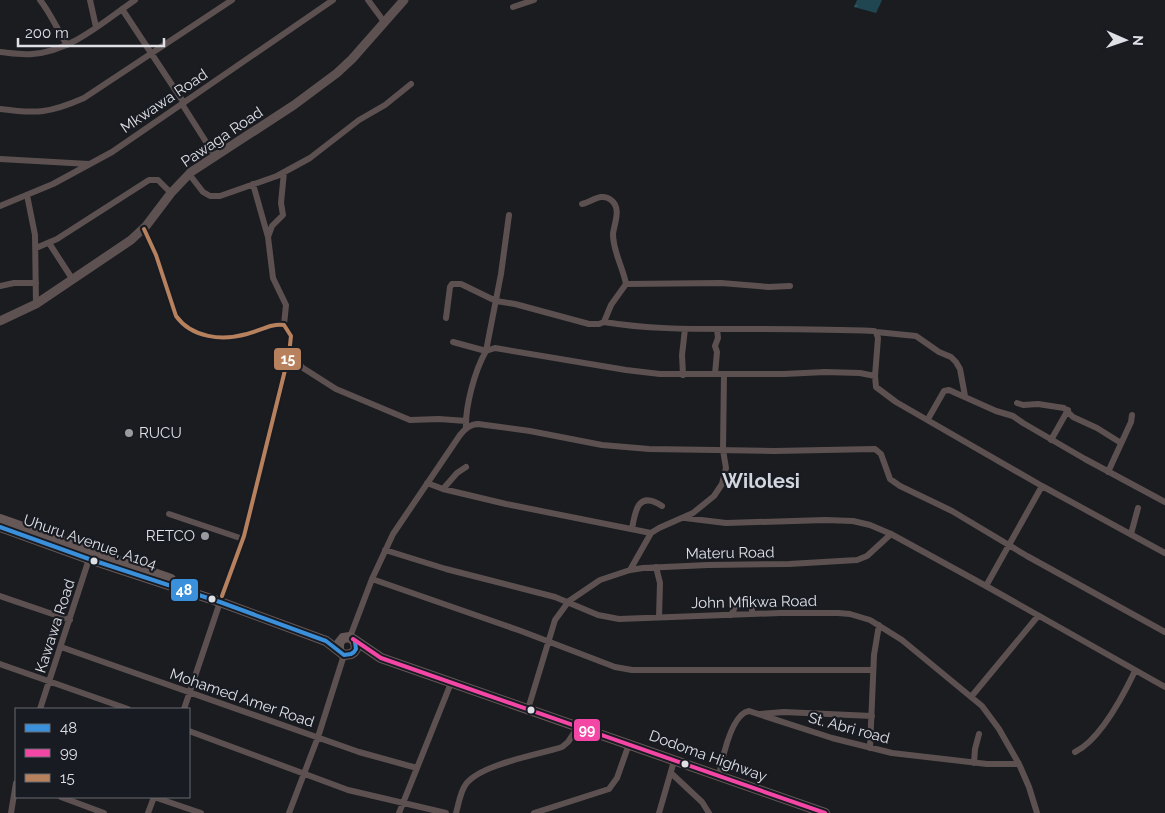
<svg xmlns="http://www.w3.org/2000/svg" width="1165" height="813" font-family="Raleway,sans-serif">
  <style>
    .water { fill: url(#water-ripples) }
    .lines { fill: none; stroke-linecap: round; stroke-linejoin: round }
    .minor { stroke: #5c5150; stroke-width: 6 }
    .major { stroke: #5d5251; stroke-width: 9 }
    .highway { stroke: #655857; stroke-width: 10 }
    .bus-1-casing { stroke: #191b22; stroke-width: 8 }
    .bus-2-casing { stroke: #191b22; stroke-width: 8 }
    .bus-3-casing { stroke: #191b22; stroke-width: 8 }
    .bus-1 { stroke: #3a90db; stroke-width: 4 }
    .bus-2 { stroke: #f346a5; stroke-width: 4 }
    .bus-3 { stroke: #b6815c; stroke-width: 4 }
    .poi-dot { fill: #9a9ba0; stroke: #191b22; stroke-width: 2 }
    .bus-dot { fill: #dee0e5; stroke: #191b22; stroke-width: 2 }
    .labels { text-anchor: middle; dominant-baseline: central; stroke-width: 4.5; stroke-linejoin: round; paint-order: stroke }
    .street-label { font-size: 15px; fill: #dee0e5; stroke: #191b22 }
    .poi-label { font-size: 15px; fill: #dee0e5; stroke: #191b22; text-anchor: start }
    .district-label { font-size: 20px; font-weight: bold; fill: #d2d6df; stroke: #191b22 }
    .line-badge { stroke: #191b22; stroke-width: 2 }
    .badge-label { font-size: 14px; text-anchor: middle; font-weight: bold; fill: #fff }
  </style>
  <defs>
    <pattern id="water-ripples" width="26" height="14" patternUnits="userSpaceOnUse" patternTransform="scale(1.25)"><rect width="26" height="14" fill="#204651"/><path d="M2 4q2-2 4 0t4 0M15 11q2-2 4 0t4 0" fill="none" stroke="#40606a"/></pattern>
  </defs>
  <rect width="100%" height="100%" fill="#1b1c20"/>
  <path class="water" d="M 857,0 L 882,0 L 876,13 L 854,7 Z"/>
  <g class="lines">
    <path class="minor" d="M 40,0 C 50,12 58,31 67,45
      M 90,0 L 96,27
      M 368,0 L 385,23
      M 513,7 L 534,0
      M 122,9 L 184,103
      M 0,52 C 10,53 21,55 32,54 C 72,51 103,22 135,0
      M 182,104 L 215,156
      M 0,109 C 37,114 50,113 84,98 L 232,0
      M 0,159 L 89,164
      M 189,174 L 203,192 L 210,196 L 220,196 L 277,176 L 310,158 L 359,120 L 385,105 L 411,84
      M 253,184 L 268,237 L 273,278 L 286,305 L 284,325
      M 27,195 L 35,235 L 36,304
      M 582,204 C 592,202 601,192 611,200 C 622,208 614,224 613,234 C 613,252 623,267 626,284 L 611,305 L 604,322
      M 0,206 L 53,184 L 112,152 L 333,0
      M 144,229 L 156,255 L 176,316 C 192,338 222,341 247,334 C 260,331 271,323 284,325 L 291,336 L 289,354 L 244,536 L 222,596
      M 268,237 L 272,226 L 283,215 L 281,203 L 284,172
      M 49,243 L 73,280
      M 36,248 L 57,239 L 149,180 L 158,180 L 171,193
      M 626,284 L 721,283 L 769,287 L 790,286
      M 0,286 L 14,283 L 36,283
      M 446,318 L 450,287 L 452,284 L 461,284 L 496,301 L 515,304 L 589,324 L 599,324 L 604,322 C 646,329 687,329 729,329 C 778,329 826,329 874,331 L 876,332 L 878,338 L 875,376 L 876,387 L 896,402 L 1042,486 L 1165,553
      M 876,332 L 916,336 L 939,352 L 951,357 L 956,362 L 960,369 L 965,396
      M 453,342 L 486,351 L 501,274 L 509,215
      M 289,354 L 303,368 L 336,389 L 410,420 L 439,419 L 466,421
      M 715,374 L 717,352 L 715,346 L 718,338 L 717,329
      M 683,375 L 682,355 L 685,329
      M 1017,403 L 1023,405 L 1038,404 L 1064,408 L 1073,417 L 1097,428 L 1121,443
      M 928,419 L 944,391 L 949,390 L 996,411 L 1013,416 L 1023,423 L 1085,459 L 1165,502
      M 466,429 C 465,406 475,370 486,351 L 495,348 L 626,370 L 660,374 L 784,374 L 825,372 L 860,373 L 875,376
      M 1051,440 L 1068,410
      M 1108,472 L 1131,422 L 1132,415
      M 427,483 L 443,489 L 506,504 L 651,533
      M 443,489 L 457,473 L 466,467
      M 169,514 L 243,539
      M 685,518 L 726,523 L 825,520 L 853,521 L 870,525 L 891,534 L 986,586 L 1165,687
      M 632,529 C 635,511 638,490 662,506
      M 1131,534 L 1138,508
      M 385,550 L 446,569 L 555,597 L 598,615 L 619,619 L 780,613 L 838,613 L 850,614 L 870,620 L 902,640 L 982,706 L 999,729 L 1019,764 L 1029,787 L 1037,813
      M 656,567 L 660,583 L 659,617
      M 630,570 L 651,533 L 659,528 L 693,513 L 714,496 L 722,484 L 726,468 L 723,450 L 724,374
      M 372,579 L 521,631 L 615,667 L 632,670 L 873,670
      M 986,586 L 1042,486
      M 0,596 L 70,620
      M 731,615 C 736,606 738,597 749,598 L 752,601 L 752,614
      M 350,637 L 372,579 L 393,534 L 460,435 C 465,429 470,424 478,424 L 530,431 L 602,445 L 649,449 L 774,451 L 875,449 L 881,454 L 890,479 L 900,486 L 952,511 L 1027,556 L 1165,632
      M 61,647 L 359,752 L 417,768
      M 0,664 L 128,709
      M 971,697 L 1038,616
      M 40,709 L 90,556
      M 184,709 L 220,602
      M 528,709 L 555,620 L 569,601 L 600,580 L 630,570 L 643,568 L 708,565 L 789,564 L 857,560 L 867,556 L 891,534
      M 760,714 L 784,712 L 872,716
      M 189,731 L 348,790 L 446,813
      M 870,748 L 874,655 L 879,625
      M 1075,752 C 1100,740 1123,696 1135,671
      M 974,763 L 975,749 L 979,734
      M 671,773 L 702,802 L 709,813
      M 719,776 C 722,760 731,714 749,711 L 832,738 L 892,753 L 987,764 L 1019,764
      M 61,797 L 104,813
      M 11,813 L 16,783
      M 148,813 L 154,797 L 201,813
      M 289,813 L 318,737 L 344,655
      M 399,813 L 451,683
      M 456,813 C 459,803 460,792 466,784 C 481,764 538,755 562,747 L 568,742 L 578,727
      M 534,813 L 609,789 L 617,778 L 629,744
      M 659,813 L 674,761"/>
    <path class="major" d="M 0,321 L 36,304 L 131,240 L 146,226 L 171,193 L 191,172 L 294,105 L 337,73 L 352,59 L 404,0"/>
    <path class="highway" d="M 0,519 L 171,579
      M 0,527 L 89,559 L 220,602 L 326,641 L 344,655 L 351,654 L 354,652 L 356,649 L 355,642 L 350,637 L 343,638 L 339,643 L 339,650
      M 353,639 L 381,658 L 825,813"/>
    <defs>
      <path id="bus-1" d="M 0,527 L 89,559 L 220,602 L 326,641 L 344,655 L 351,654 L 354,652 L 356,649 L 355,642"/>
      <path id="bus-2" d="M 353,639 L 381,658 L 825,813"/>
      <path id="bus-3" d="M 144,229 L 156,255 L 176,316 C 192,338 222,341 247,334 C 260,331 271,323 284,325 L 291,336 L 289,354 L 244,536 L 222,596"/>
    </defs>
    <use href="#bus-1" class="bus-1-casing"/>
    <use href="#bus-2" class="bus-2-casing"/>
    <use href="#bus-3" class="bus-3-casing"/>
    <use href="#bus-1" class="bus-1"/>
    <use href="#bus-2" class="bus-2"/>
    <use href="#bus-3" class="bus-3"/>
  </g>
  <g class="poi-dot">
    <circle cx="129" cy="433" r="5"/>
    <circle cx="205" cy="536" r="5"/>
  </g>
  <g class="bus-dot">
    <circle cx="94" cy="561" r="4.5"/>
    <circle cx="212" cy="599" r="4.5"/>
    <circle cx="531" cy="710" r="4.5"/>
    <circle cx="685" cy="764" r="4.5"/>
  </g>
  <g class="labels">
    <g class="street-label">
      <text transform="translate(164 101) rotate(-34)">Mkwawa Road</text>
      <text transform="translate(222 137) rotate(-34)">Pawaga Road</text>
      <text transform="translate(90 542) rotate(19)">Uhuru Avenue, A104</text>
      <text transform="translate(730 553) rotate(-1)">Materu Road</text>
      <text transform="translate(754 602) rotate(-1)">John Mfikwa Road</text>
      <text transform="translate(55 626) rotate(-72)">Kawawa Road</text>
      <text transform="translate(242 698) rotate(19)">Mohamed Amer Road</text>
      <text transform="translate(849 728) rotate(15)">St. Abri road</text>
      <text transform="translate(708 756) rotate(20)">Dodoma Highway</text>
    </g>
    <g class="poi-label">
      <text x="139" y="433">RUCU</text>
      <text x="195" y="536" text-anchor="end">RETCO</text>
    </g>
    <g class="district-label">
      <text x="761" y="481">Wilolesi</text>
    </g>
  </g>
  <g class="line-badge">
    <rect x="273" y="347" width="29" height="24" rx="5" fill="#b6815c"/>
    <rect x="170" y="578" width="29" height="24" rx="5" fill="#3a90db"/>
    <rect x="573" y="718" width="28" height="24" rx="5" fill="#f346a5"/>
  </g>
  <g class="badge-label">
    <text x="288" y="364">15</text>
    <text x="184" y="595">48</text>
    <text x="587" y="735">99</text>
  </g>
  <rect x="15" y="708" width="175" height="90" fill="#191b22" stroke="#686a70"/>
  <rect x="25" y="724" width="25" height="8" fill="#3a90db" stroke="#686a70"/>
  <text x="60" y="733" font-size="15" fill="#dee0e5">48</text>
  <rect x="25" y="749" width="25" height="8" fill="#f346a5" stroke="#686a70"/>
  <text x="60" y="758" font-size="15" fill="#dee0e5">99</text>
  <rect x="25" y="774" width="25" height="8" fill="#b6815c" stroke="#686a70"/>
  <text x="60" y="783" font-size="15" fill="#dee0e5">15</text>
  <g transform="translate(1125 40) rotate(92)" stroke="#191b22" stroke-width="4" paint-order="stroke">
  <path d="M0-4L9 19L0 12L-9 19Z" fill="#dee0e5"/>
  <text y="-8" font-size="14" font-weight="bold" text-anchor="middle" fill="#dee0e5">N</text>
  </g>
  <path d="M18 38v8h146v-8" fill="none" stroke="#dee0e5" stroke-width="2.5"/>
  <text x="25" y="38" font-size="15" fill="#dee0e5" stroke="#191b22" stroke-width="4" paint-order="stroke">200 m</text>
</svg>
